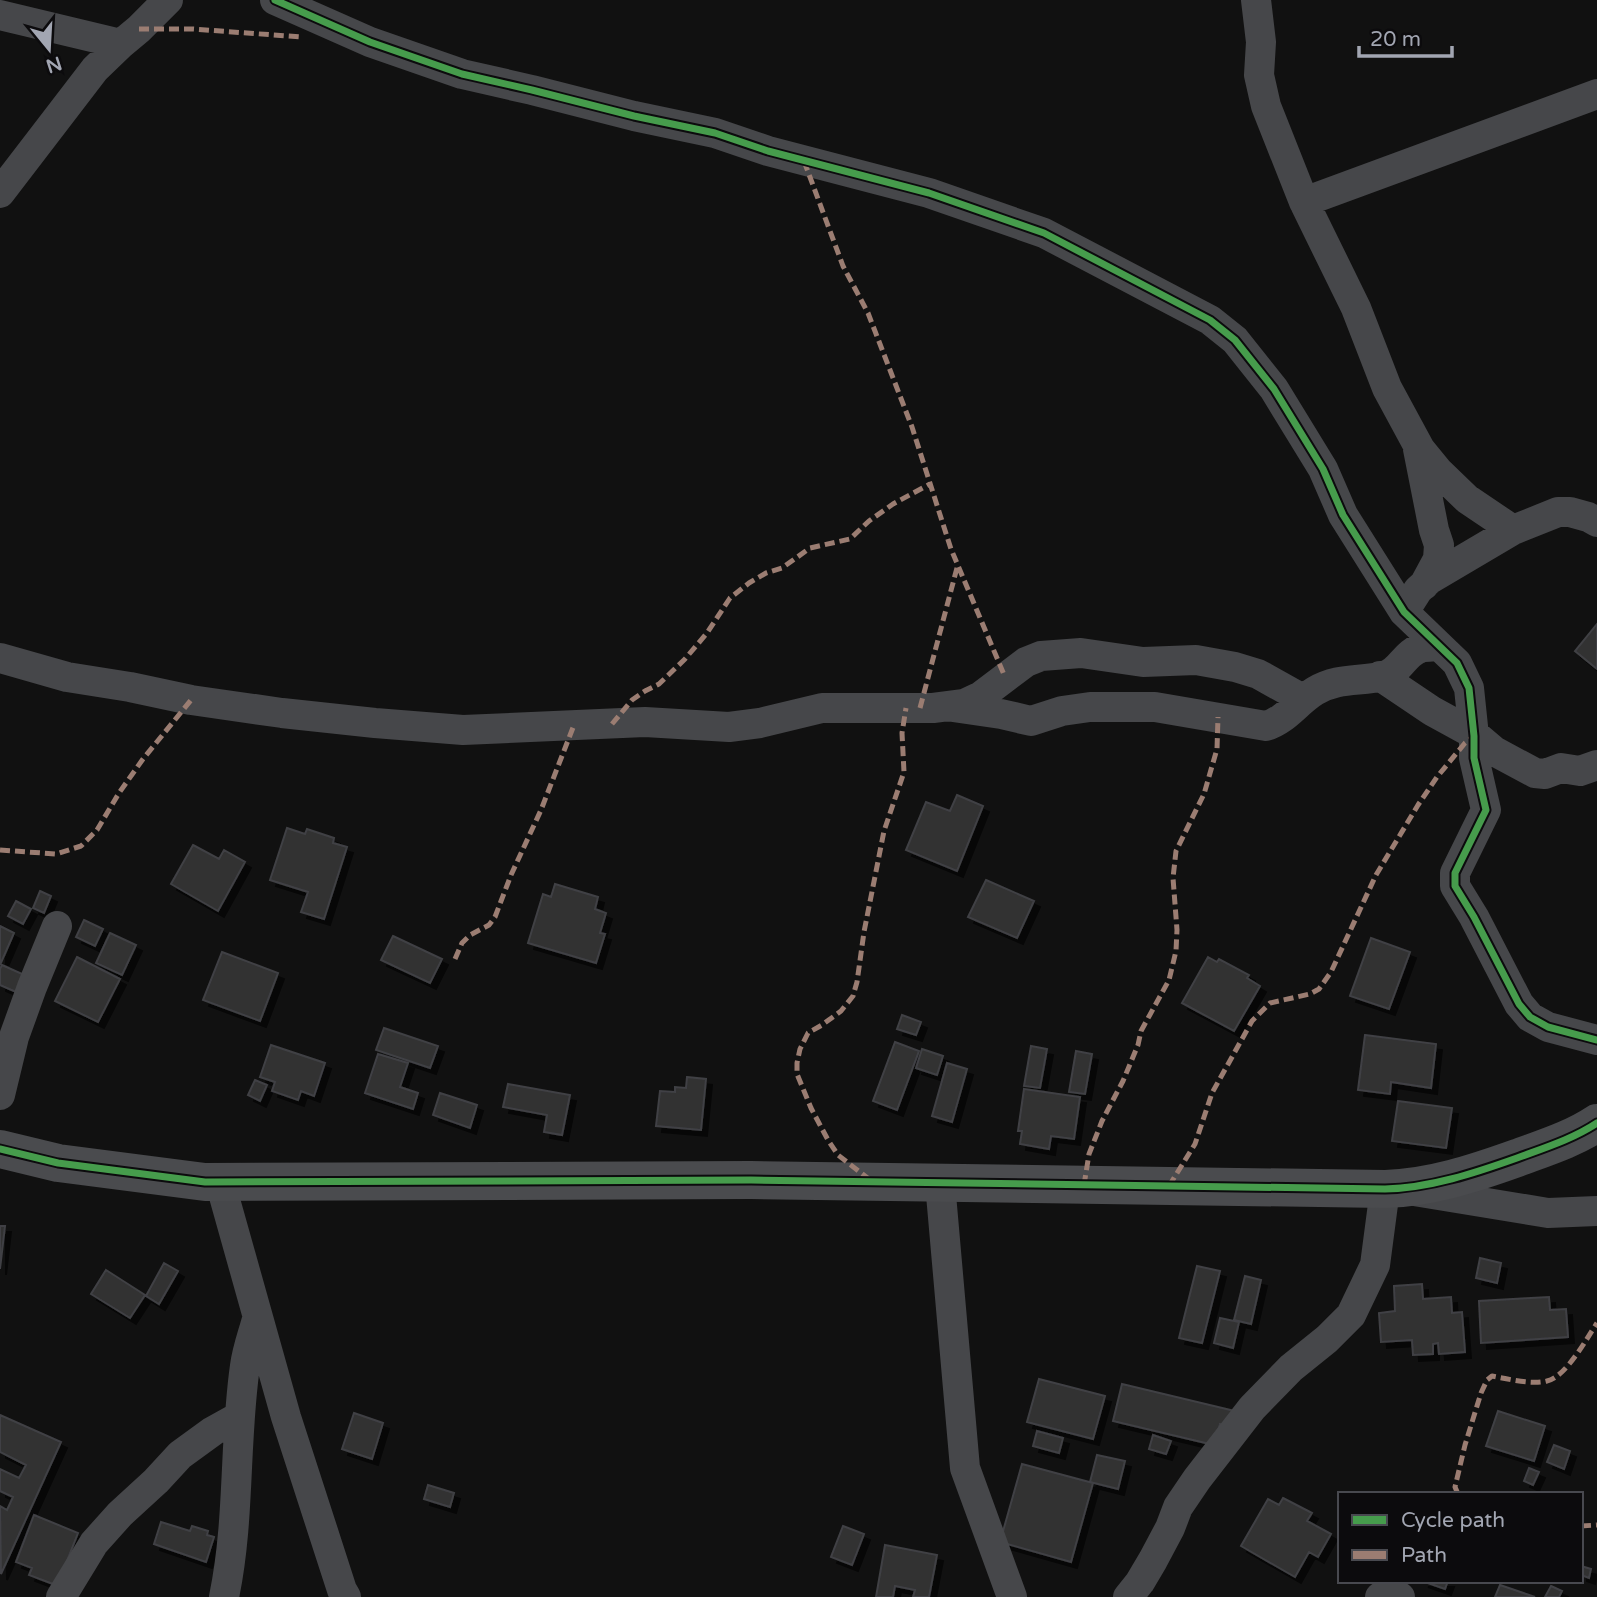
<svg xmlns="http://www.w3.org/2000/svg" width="1597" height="1597" font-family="'Varela Round',sans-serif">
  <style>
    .building { fill: #313133; stroke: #404144; stroke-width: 2; filter: url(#shadow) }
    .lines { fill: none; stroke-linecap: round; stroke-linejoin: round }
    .street { stroke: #46474a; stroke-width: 30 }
    .secondary { stroke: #4a4b4e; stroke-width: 38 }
    .quiet { stroke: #9b7d72; stroke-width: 5; stroke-dasharray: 10 5; stroke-linecap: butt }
    .cycleway-casing { stroke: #0c0b0d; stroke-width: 11 }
    .cycleway { stroke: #469c4c; stroke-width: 7 }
  </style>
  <defs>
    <filter id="shadow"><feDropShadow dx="6" dy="6" stdDeviation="0" flood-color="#0009"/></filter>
  </defs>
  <rect width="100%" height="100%" fill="#111"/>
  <path class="building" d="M 1597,624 L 1597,669 L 1575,651 Z
    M 957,795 L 983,806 L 957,871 L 906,850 L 926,802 L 950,811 Z
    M 287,828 L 305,834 L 307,829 L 334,838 L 333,843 L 347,847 L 324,919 L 301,912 L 308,892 L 270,880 Z
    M 193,845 L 219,859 L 224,850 L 245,862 L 218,911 L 171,884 Z
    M 986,880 L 1034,901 L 1017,938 L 968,917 Z
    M 555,884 L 598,897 L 595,909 L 606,913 L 600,933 L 605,934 L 596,963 L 528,943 L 543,894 L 551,897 Z
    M 40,891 L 51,896 L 44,913 L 33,908 Z
    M 16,901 L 31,909 L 23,924 L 8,916 Z
    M 84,920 L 103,929 L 95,946 L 76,937 Z
    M 0,926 L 14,933 L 0,965 Z
    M 110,933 L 136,945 L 122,975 L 96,963 Z
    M 393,936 L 442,959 L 430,983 L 381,960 Z
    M 1371,938 L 1410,952 L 1389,1009 L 1350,996 Z
    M 222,952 L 278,973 L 260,1021 L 203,1000 Z
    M 77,957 L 120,979 L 98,1022 L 55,1001 Z
    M 1208,957 L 1217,962 L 1219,959 L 1249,975 L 1247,978 L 1260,986 L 1234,1031 L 1182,1003 Z
    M 2,965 L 31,978 L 23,995 L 0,985 L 0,969 Z
    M 902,1015 L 921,1022 L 916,1035 L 897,1029 Z
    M 384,1028 L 438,1046 L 430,1068 L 376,1050 Z
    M 1365,1035 L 1436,1044 L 1431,1088 L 1391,1082 L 1390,1094 L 1358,1090 Z
    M 895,1042 L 919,1051 L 897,1110 L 873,1101 Z
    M 271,1045 L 325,1063 L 314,1096 L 301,1091 L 298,1100 L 272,1091 L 275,1082 L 260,1077 Z
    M 1031,1046 L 1047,1049 L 1040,1088 L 1024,1086 Z
    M 922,1049 L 943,1056 L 937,1075 L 916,1068 Z
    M 1076,1051 L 1092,1054 L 1085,1094 L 1069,1092 Z
    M 378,1054 L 408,1063 L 400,1087 L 418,1093 L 413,1109 L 365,1093 Z
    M 947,1063 L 967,1069 L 952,1122 L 932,1116 Z
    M 687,1077 L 706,1079 L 701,1130 L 656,1126 L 660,1091 L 675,1092 L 675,1087 L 686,1088 Z
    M 255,1080 L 267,1085 L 260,1101 L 248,1095 Z
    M 508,1084 L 570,1095 L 562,1135 L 544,1132 L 547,1115 L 503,1107 Z
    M 1024,1089 L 1080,1097 L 1074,1139 L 1051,1136 L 1049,1149 L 1020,1144 L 1022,1131 L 1018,1131 Z
    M 440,1093 L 477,1105 L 470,1128 L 433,1115 Z
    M 1398,1101 L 1452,1108 L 1446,1148 L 1392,1141 Z
    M 0,1226 L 5,1226 L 0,1269 Z
    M 1480,1258 L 1501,1263 L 1497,1283 L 1476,1278 Z
    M 164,1263 L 178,1271 L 159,1304 L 146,1296 Z
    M 1197,1266 L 1220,1271 L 1202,1343 L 1179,1338 Z
    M 106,1270 L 145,1295 L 130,1318 L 91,1294 Z
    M 1245,1276 L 1261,1280 L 1251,1324 L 1234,1320 Z
    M 1422,1284 L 1423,1299 L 1451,1297 L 1452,1313 L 1462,1312 L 1465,1352 L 1439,1354 L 1438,1343 L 1433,1344 L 1433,1354 L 1413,1355 L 1412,1340 L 1381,1342 L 1379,1313 L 1395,1311 L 1394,1286 Z
    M 1549,1297 L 1550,1310 L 1566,1309 L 1568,1337 L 1481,1343 L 1479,1301 Z
    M 1220,1318 L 1239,1322 L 1233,1348 L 1214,1343 Z
    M 1039,1379 L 1105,1396 L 1093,1439 L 1027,1422 Z
    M 1122,1384 L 1239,1412 L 1236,1427 L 1220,1424 L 1214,1445 L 1113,1421 Z
    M 1498,1411 L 1545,1426 L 1534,1461 L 1486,1446 Z
    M 354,1413 L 383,1423 L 372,1459 L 342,1449 Z
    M 0,1415 L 61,1442 L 1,1574 L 0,1506 L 7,1510 L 13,1497 L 0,1491 L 0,1469 L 19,1478 L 26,1465 L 0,1452 Z
    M 1037,1431 L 1063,1438 L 1059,1453 L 1033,1446 Z
    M 1153,1435 L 1171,1441 L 1166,1454 L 1149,1449 Z
    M 1554,1445 L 1570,1451 L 1564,1469 L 1547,1462 Z
    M 1097,1455 L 1125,1461 L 1118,1489 L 1090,1482 Z
    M 1022,1464 L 1093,1483 L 1071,1562 L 1000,1542 Z
    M 1529,1468 L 1539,1472 L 1533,1485 L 1524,1481 Z
    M 428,1485 L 454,1493 L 450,1507 L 424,1499 Z
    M 1283,1498 L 1312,1513 L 1307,1521 L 1331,1534 L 1318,1557 L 1309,1552 L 1295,1577 L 1241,1546 L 1268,1499 L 1279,1505 Z
    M 34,1515 L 78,1533 L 63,1571 L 61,1587 L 29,1575 L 32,1568 L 16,1562 Z
    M 161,1522 L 190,1531 L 192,1526 L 208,1531 L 207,1535 L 214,1537 L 206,1562 L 154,1544 Z
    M 843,1526 L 864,1534 L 852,1565 L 831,1557 Z
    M 885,1545 L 937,1555 L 929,1597 L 913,1597 L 915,1590 L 895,1586 L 893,1597 L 876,1597 Z
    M 1581,1566 L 1591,1569 L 1589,1578 L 1581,1575 Z
    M 1422,1581 L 1448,1581 L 1445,1589 Z
    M 1500,1585 L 1535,1597 L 1495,1597 Z
    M 1551,1586 L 1562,1591 L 1559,1597 L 1545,1597 Z"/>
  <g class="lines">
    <path class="street" d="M 275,0 L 370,42 L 462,74 L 532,90 L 634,116 L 715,133 L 768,151 L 929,193 L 1044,233 L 1210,320 L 1235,340 L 1274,389 L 1323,469 L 1343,515 L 1404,612 L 1457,663 L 1469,688 L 1474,736 L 1474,758 L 1486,810 L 1455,873 L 1455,886 L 1474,917 L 1519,1004 L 1530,1017 L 1548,1027 L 1597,1040
      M 1256,0 L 1261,42 L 1259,75 L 1266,106 L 1304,202 L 1356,308 L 1387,388 L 1420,449 L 1438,471 L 1467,499 L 1513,530
      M 0,15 L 121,44
      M 0,193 L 95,69 L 121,44 L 139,29 L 168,0
      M 1304,202 L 1597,94
      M 1418,449 L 1434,530 L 1439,545 L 1438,559 L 1424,585
      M 1404,612 L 1418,590 L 1430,579 L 1513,530 L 1558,512 L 1570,512 L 1588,517 L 1597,522
      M 0,658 L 67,677 L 130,687 L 191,700 L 282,713 L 375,723 L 463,730 L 645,722 L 729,727 L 760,723 L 822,708 L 933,708 L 964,704 L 981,696 L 1026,662 L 1041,656 L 1081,653 L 1143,662 L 1196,660 L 1235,667 L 1258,674 L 1303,699
      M 1380,676 L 1432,711 L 1474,734 L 1494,751 L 1535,773 L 1545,774 L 1561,768 L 1580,771 L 1597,765
      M 953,707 L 1001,714 L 1031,721 L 1062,711 L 1090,707 L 1155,707 L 1266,726 C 1286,720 1297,702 1315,691 C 1339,677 1359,682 1384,676 C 1399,672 1404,655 1418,649 C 1424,646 1433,647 1439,646
      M 0,1095 L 14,1037 L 32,987 L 57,926
      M 220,1182 L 286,1417 L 342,1590 L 346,1597
      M 940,1183 L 965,1468 L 1012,1597
      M 1414,1191 L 1548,1213 L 1597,1211
      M 61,1597 L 94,1543 L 120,1514 L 156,1481 L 180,1455 L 213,1431 L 240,1416
      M 224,1597 C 240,1521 234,1442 245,1366 C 247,1350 253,1334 257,1319
      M 1128,1597 L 1140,1582 L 1153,1560 L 1170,1528 L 1178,1507 L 1197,1479 L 1252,1408 L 1291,1368 L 1327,1339 L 1351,1315 L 1375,1265 L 1385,1189
      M 1380,1597 L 1400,1597"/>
    <path class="secondary" d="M 0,1149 L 58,1163 L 205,1182 L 751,1180 L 1385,1189 C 1430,1188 1475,1173 1517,1158 C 1544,1148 1573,1139 1597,1123"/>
    <path class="quiet" d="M 139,29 L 193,29 L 301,37
      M 804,161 L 843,266 L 868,313 L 912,427 L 951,549 L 1005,677
      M 920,708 L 958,564
      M 612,724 L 632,700 L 645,691 L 659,684 L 685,659 L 707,633 L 730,598 L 749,583 L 766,573 L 782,568 L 810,548 L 850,539 L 869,521 L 893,504 L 930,484
      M 0,850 L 56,854 L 81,846 L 97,830 L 119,793 L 143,759 L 191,700
      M 455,959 L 462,943 L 470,935 L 489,925 L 495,917 L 511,875 L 541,810 L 574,725
      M 870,1180 L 838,1155 L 828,1140 L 811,1108 L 797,1074 L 797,1063 L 800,1049 L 808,1033 L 822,1025 L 841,1011 L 853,996 L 857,982 L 864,932 L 884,831 L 904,772 L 902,733 L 906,708
      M 1084,1185 L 1089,1154 L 1102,1121 L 1123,1081 L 1138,1045 L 1141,1031 L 1169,980 L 1176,951 L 1177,930 L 1173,878 L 1176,851 L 1204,794 L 1217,749 L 1218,717
      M 1169,1186 L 1195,1144 L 1212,1093 L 1252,1021 L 1270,1003 L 1310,994 L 1319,989 L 1331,972 L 1376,875 L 1418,805 L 1437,777 L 1465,743 L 1474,736
      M 1458,1494 L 1455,1487 L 1465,1445 L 1481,1393 L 1487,1380 L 1492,1376 C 1508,1379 1532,1385 1547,1381 C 1566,1377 1587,1338 1597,1323
      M 1581,1526 L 1597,1525"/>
    <defs>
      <path id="cycleway" d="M 275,0 L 370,42 L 462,74 L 532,90 L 634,116 L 715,133 L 768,151 L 929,193 L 1044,233 L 1210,320 L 1235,340 L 1274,389 L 1323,469 L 1343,515 L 1404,612 L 1457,663 L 1469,688 L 1474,736 L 1474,758 L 1486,810 L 1455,873 L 1455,886 L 1474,917 L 1519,1004 L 1530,1017 L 1548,1027 L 1597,1040
        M 0,1149 L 58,1163 L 205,1182 L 751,1180 L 1385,1189 C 1430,1188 1475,1173 1517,1158 C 1544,1148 1573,1139 1597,1123"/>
    </defs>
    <use href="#cycleway" class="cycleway-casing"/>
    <use href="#cycleway" class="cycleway"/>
  </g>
  <rect x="1338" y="1492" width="245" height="91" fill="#0c0b0d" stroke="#48494f" stroke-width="2"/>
  <rect x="1352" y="1515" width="35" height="10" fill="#469c4c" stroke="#48494f" stroke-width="2"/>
  <text x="1401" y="1527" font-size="21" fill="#a2a6b2">Cycle path</text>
  <rect x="1352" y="1550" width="35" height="10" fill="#9b7d72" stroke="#48494f" stroke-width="2"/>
  <text x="1401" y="1562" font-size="21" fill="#a2a6b2">Path</text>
  <g transform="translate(49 49) rotate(162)" stroke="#0c0b0d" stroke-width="5" paint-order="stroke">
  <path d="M0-5L12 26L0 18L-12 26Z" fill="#a2a6b2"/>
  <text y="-10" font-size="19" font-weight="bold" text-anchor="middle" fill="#a2a6b2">N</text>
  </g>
  <path d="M1359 46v10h93v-10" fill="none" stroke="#a2a6b2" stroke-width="3.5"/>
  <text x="1370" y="46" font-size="21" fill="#a2a6b2" stroke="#0c0b0d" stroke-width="5" paint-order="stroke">20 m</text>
</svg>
